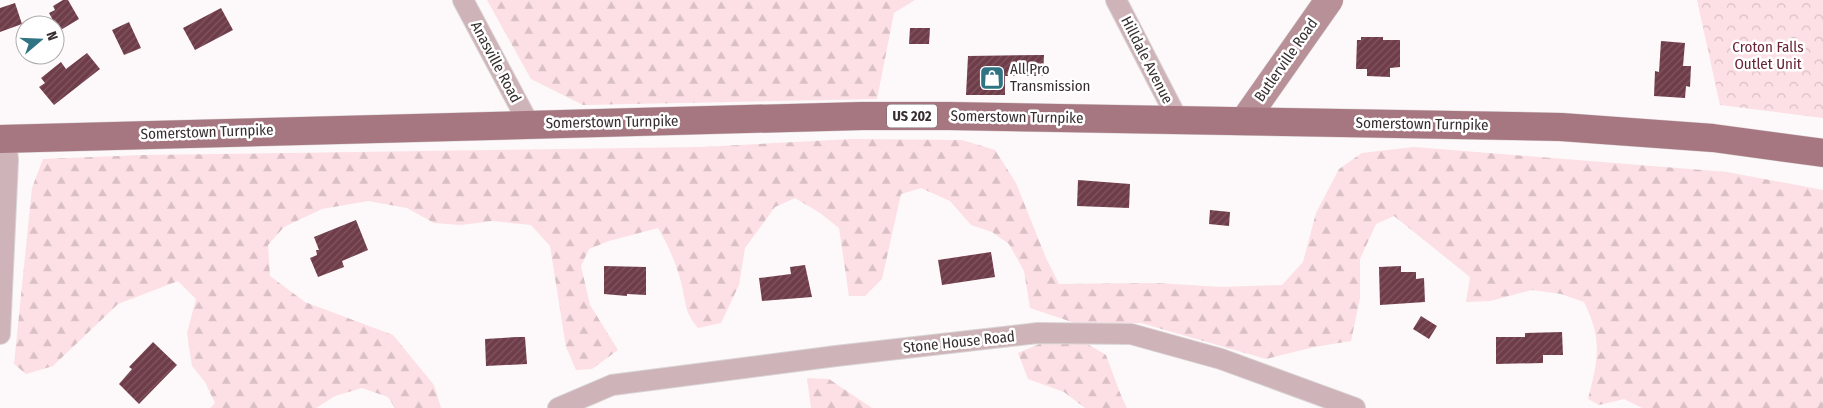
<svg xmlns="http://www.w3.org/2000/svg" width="1823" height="408" font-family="'Fira Sans Condensed',sans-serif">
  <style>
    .forest { fill: url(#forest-firs) }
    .park { fill: url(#park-crowns) }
    .building { fill: url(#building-hatch) }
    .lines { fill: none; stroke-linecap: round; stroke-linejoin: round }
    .street-casing { stroke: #d9d4d5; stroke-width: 22 }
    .secondary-casing { stroke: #d9d4d5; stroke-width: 29 }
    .primary-casing { stroke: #d9d4d5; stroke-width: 29 }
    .street { stroke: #ceb3b8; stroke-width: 20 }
    .secondary { stroke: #b89098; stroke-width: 28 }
    .primary { stroke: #a77781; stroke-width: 28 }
    .labels { text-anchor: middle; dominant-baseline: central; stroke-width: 5; stroke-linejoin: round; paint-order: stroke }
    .shield { fill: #fff; stroke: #736d6e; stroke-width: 1 }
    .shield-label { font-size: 14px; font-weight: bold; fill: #372e30 }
    .park-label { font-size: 15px; fill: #692338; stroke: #fff }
    .street-label { font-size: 15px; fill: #372e30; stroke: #fff }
    .poi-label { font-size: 15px; fill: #372e30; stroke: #fff; text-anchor: start }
  </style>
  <defs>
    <pattern id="forest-firs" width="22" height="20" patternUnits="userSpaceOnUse" patternTransform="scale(1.25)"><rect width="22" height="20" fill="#fce0e5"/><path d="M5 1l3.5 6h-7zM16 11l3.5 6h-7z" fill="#d9c0c5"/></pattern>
    <pattern id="park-crowns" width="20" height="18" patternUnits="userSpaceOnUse" patternTransform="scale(1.25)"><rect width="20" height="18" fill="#fce0e5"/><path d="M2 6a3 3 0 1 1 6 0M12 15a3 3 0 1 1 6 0" fill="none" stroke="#d9c0c5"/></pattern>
    <pattern id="building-hatch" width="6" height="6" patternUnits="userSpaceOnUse" patternTransform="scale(1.25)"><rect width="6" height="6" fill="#6f3d49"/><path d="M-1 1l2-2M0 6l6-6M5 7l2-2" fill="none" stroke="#805761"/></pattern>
  </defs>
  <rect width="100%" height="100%" fill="#fdf8f9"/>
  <path class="forest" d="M 487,0 L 915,0 L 894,13 L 877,99 L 583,105 L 531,79 Z
    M 852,139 L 962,140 L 995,150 L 1016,183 L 1046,258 L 1059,284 L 1157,283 L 1221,287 L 1282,285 L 1303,262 L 1316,213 L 1339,169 L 1362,153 L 1414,147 L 1727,172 L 1823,190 L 1823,408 L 1642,408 L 1624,399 L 1599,405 L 1588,399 C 1598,360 1603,340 1584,302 L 1561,294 L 1532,290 L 1490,301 L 1466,302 L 1470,277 L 1394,216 L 1376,224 L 1360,259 L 1360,298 L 1351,341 L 1314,347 L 1266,359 L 1141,323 L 1078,324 L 1030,308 L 1024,271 L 1009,244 L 992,232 L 971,225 L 950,201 L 921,188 L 901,194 L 882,279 L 865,296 L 849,296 L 839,228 L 820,213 L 795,198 L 775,207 L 745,248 L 739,285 L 721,323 L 698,328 C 683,310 687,304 681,282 C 676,263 668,245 658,228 L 609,241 L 589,249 L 581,266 L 590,305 L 618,350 L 592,369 L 576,370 L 566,347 L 550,246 L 531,225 L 492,221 L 461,225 L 434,223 L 407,208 L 368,201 L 322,209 L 284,227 L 268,245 L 270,276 L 305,302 L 393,335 L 434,385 L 441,408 L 395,408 L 388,397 L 362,388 L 335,396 L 316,408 L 210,408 L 215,403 L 205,382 L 192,366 L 187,333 L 196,299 L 178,281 L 118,304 L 53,366 L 26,374 L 14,364 L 32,188 L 43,159 L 143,155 L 701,147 Z
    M 1044,342 L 1084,342 L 1106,355 L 1120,393 L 1127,408 L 1085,408 L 1064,392 L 1028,379 L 1018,353 Z
    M 807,378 L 829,379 L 872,408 L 811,408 Z"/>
  <path class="park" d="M 1697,0 L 1823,0 L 1823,118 L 1720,105 Z"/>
  <path class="building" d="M 63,0 L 68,0 L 79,19 L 59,31 L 49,13 L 55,10 L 53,6 Z
    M 15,3 L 22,24 L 0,32 L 0,8 Z
    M 221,8 L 233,30 L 195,50 L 183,28 Z
    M 129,22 L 141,48 L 124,55 L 112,30 Z
    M 910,28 L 930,28 L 929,44 L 909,44 Z
    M 1361,37 L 1383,37 L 1383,40 L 1400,40 L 1400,67 L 1390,68 L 1390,77 L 1367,76 L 1367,69 L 1356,69 L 1357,40 L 1361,40 Z
    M 1661,41 L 1685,43 L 1683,66 L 1691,66 L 1690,87 L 1686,86 L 1685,98 L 1654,96 L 1655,71 L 1659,72 Z
    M 87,53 L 100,69 L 54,105 L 39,87 L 45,83 L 41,78 L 61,62 L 66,69 Z
    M 1044,55 L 1043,76 L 1005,76 L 1005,95 L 966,95 L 968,56 Z
    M 1078,180 L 1130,184 L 1129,208 L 1077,206 Z
    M 1210,210 L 1230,212 L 1229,226 L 1209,224 Z
    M 356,220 L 368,250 L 342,261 L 344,267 L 318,277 L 310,258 L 317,255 L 316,250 L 319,250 L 314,237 Z
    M 991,252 L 995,277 L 942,285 L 938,260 Z
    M 805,265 L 812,297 L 762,301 L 759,278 L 791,274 L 790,267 Z
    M 604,266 L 646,267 L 646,295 L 627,294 L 627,296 L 604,294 Z
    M 1401,266 L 1401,272 L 1416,272 L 1416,279 L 1424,278 L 1425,302 L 1380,305 L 1379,267 Z
    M 1421,316 L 1437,326 L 1429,339 L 1413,329 Z
    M 1562,332 L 1563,355 L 1543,355 L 1543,363 L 1496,364 L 1496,337 L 1525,337 L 1525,333 Z
    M 517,337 L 525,337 L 527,364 L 486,366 L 485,339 Z
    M 153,342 L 177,365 L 139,404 L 119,384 L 132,369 L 129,367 Z"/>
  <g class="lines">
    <defs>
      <path id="street" d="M 463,0 L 529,124
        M 1116,0 L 1178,120
        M 0,334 L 8,160 L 6,139
        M 558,408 L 612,385 L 836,356 L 1038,333 L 1131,334 L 1221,359 L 1355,408"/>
      <path id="secondary" d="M 1244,121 L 1329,0"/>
      <path id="primary" d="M 0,139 L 862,116 L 949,116 L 1561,127 L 1713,138 L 1823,153"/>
    </defs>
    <use href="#street" class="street-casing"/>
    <use href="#secondary" class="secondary-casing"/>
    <use href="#primary" class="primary-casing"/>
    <use href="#street" class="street"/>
    <use href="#secondary" class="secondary"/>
    <use href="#primary" class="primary"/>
  </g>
  <defs>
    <symbol id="shop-square" viewBox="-11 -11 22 22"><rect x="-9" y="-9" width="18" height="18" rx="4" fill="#307483" stroke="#fff"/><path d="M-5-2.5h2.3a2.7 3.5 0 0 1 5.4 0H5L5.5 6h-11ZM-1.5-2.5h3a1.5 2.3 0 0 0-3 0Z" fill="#fff"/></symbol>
  </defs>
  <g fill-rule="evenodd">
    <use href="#shop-square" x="978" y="64" width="28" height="28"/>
  </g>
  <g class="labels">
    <rect class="shield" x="887" y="104.5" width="50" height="23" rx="4"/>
    <g class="shield-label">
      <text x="912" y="116">US 202</text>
    </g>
    <g class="park-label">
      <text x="1768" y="47">Croton Falls<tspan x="1768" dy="17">Outlet Unit</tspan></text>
    </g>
    <g class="street-label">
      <text transform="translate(1147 60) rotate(63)">Hilldale Avenue</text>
      <text transform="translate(1286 60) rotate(-55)">Butlerville Road</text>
      <text transform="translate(496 62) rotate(62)">Anasville Road</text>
      <text transform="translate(1017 117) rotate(1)">Somerstown Turnpike</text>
      <text transform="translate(612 122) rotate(-1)">Somerstown Turnpike</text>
      <text transform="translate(1422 124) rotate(1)">Somerstown Turnpike</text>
      <text transform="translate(207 132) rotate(-2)">Somerstown Turnpike</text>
      <text transform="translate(959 342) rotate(-6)">Stone House Road</text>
    </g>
    <g class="poi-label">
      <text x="1010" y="69">All Pro<tspan x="1010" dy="17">Transmission</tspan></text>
    </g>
  </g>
  <g transform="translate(40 40) rotate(71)"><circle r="24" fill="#ffffff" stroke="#afabac"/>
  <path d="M0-4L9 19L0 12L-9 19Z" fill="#307483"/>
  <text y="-8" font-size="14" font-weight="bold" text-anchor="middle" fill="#372e30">N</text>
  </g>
</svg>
